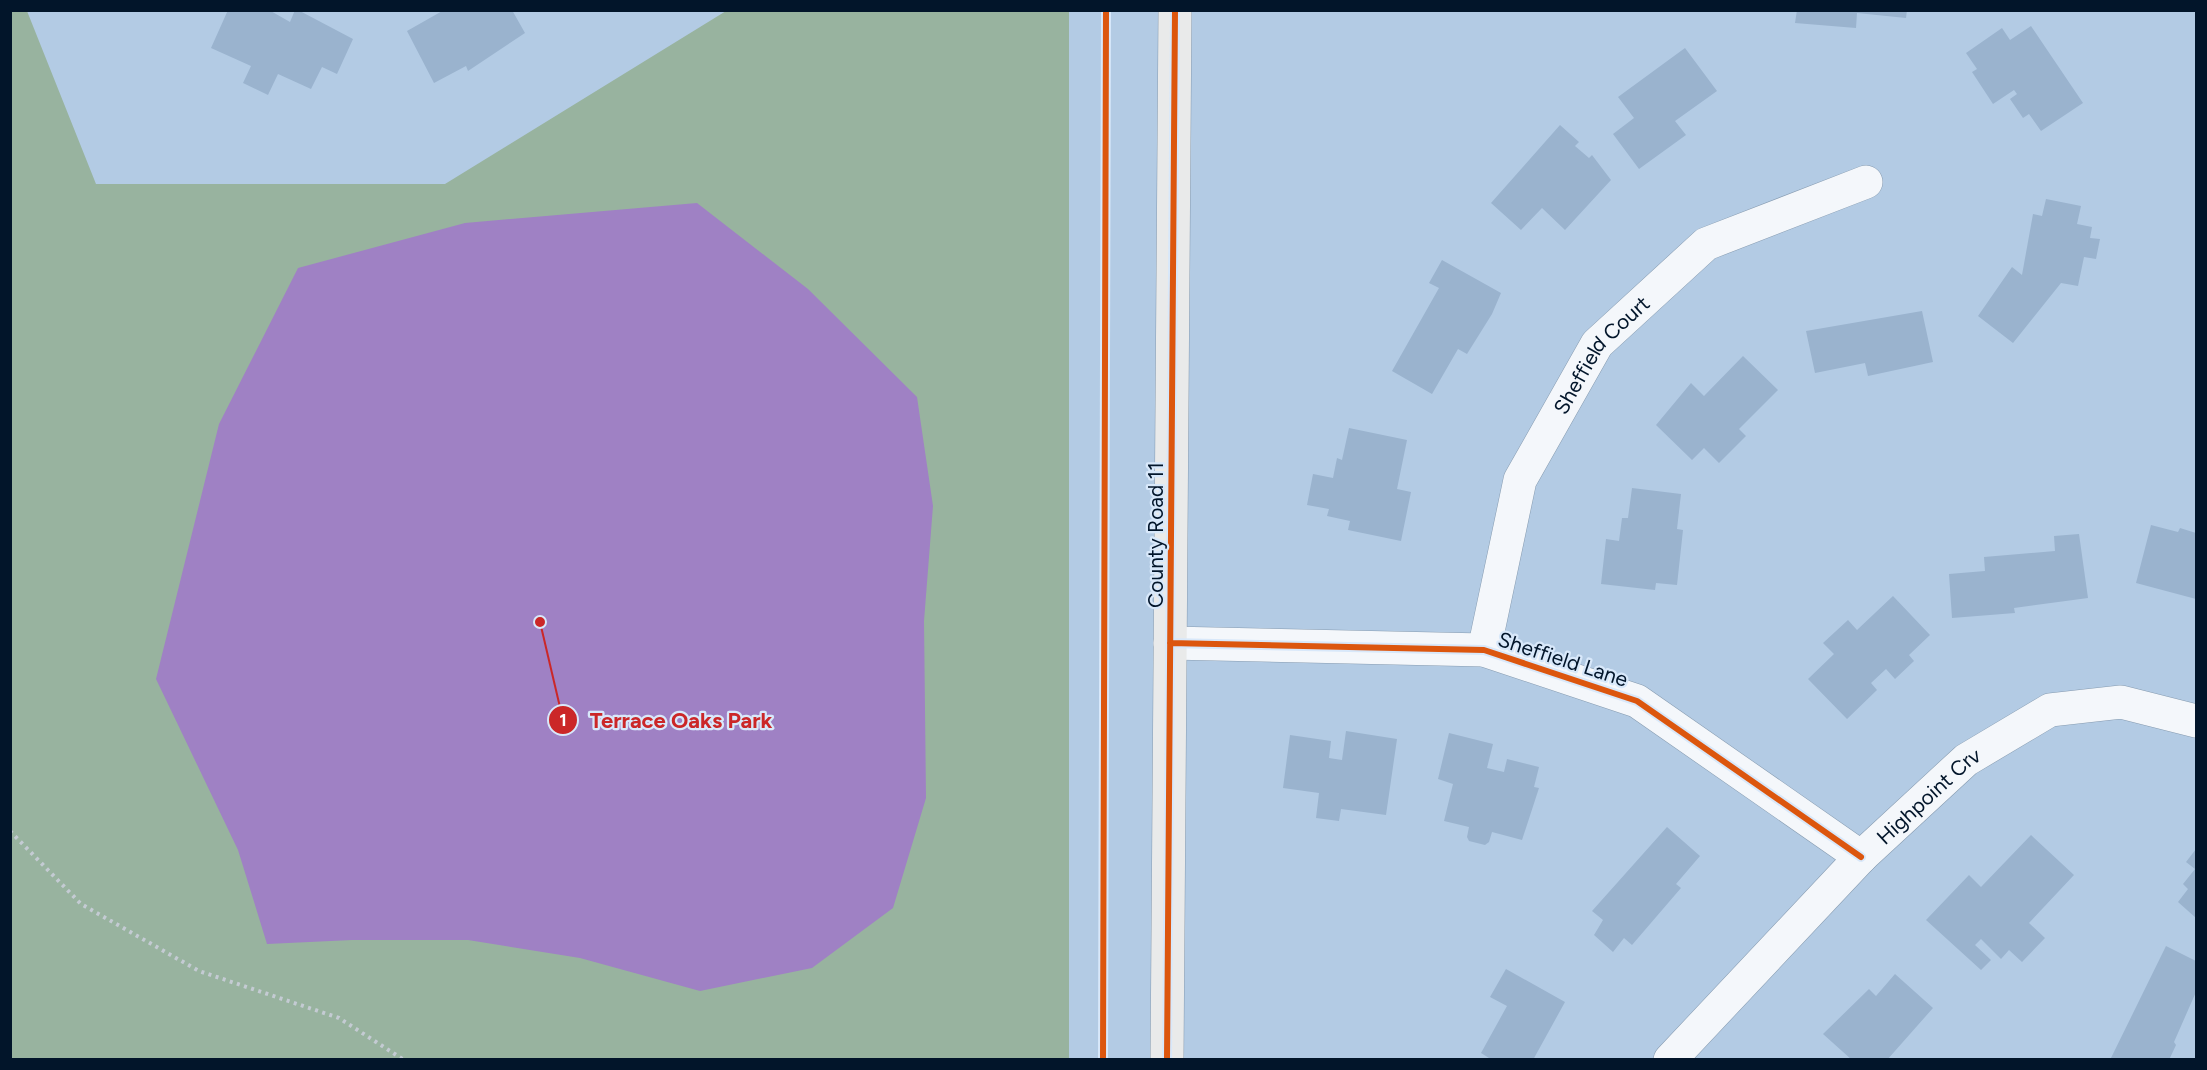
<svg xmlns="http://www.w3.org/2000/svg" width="2207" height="1070" font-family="Figtree,sans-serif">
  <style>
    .green { fill: #98b39f }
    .water { fill: #9f81c4 }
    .building { fill: #9ab3ce }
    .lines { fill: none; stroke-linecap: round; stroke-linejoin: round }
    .street-casing { stroke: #869bb0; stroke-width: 34 }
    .secondary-casing { stroke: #869bb0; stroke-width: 34 }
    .path { stroke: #c4cbd3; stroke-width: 4; stroke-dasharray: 3 4.5; stroke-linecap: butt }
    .street { stroke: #f4f7fb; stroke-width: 33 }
    .secondary { stroke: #e9eaea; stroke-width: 33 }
    .cycleway-casing { stroke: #d8e8fa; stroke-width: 10 }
    .cycleway { stroke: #dc560e; stroke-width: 6 }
    .labels { text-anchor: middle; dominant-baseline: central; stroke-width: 4.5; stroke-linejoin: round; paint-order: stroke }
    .street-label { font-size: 21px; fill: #02152a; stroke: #d8e8fa }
    .leader { fill: none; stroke: #cb2728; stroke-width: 2 }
    .callout-dot { fill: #cb2728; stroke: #d8e8fa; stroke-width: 2 }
    .mark-label { font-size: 18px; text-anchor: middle; font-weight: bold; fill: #fff }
    .callout-label { font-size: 22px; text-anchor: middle; font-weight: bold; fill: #cb2728; stroke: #d8e8fa; stroke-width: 4.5; stroke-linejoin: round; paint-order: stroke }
  </style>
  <rect width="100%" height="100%" fill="#b3cbe4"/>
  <path class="green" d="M 10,11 L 27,11 L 96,184 L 445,184 L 726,11 L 1069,11 L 1069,1059 L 11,1059 Z"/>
  <path class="water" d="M 697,203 L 808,289 L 917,397 L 933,506 L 924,621 L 926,798 L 893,908 L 812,968 L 700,991 L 580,958 L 468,940 L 352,940 L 267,944 L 238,850 L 156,679 L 219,424 L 298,268 L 465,223 Z"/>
  <path class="building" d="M 228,10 L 269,10 L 290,22 L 295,10 L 298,10 L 353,39 L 337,74 L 322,67 L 311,89 L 278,74 L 268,95 L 243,83 L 251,66 L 211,48 Z
    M 444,10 L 512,10 L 525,33 L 468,71 L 466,66 L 434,83 L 407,31 Z
    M 1797,10 L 1907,10 L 1906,18 L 1857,13 L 1856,28 L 1795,23 Z
    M 2031,26 L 2083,103 L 2041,131 L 2029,114 L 2023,118 L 2010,99 L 2017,94 L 2014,90 L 1993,104 L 1972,72 L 1977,69 L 1966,53 L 2002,28 L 2010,40 Z
    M 1685,48 L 1717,91 L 1675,121 L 1686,135 L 1639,169 L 1613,134 L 1634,118 L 1618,97 Z
    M 1560,125 L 1579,142 L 1575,146 L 1589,158 L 1592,155 L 1611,180 L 1565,230 L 1542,208 L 1521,230 L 1491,203 Z
    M 2046,199 L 2081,206 L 2077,224 L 2092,227 L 2090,238 L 2100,239 L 2096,259 L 2084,257 L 2078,286 L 2061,283 L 2013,343 L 1978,316 L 2012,267 L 2022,275 L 2033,214 L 2042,216 Z
    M 1442,260 L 1501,293 L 1492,314 L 1467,354 L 1458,349 L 1432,394 L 1392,371 L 1439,288 L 1429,283 Z
    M 1922,311 L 1933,362 L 1868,376 L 1865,363 L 1815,373 L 1806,331 Z
    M 1743,356 L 1778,390 L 1739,429 L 1746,436 L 1719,463 L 1704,448 L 1692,460 L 1656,425 L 1691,383 L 1704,396 Z
    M 1349,428 L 1407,440 L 1397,489 L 1411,492 L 1401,541 L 1348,530 L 1350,521 L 1327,516 L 1329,509 L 1307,505 L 1313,474 L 1333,478 L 1337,458 L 1342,460 Z
    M 1632,488 L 1681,494 L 1677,529 L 1683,530 L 1677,585 L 1656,583 L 1655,590 L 1601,584 L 1606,539 L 1619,541 L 1622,518 L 1628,518 Z
    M 2151,525 L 2178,532 L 2180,528 L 2196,533 L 2196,599 L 2136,583 Z
    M 2079,534 L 2088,598 L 2014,608 L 2015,613 L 1952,618 L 1949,574 L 1985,571 L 1984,557 L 2055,551 L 2054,536 Z
    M 1893,596 L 1930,635 L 1909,655 L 1914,661 L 1895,679 L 1886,669 L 1871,683 L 1877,690 L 1847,719 L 1808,679 L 1834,654 L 1823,643 L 1848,620 L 1857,630 Z
    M 1346,731 L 1397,739 L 1386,815 L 1341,809 L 1339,821 L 1316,818 L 1319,793 L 1283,788 L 1290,735 L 1331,741 L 1329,758 L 1342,760 Z
    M 1449,733 L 1493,744 L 1487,768 L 1504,772 L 1507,759 L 1539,767 L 1534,787 L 1539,788 L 1522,840 L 1492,832 L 1489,842 L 1485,845 L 1469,841 L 1467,837 L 1469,827 L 1444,821 L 1453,784 L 1438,779 Z
    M 1667,827 L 1700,856 L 1676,884 L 1681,888 L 1632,945 L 1624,938 L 1613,952 L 1594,935 L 1603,920 L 1592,911 Z
    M 2031,835 L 2074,875 L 2029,923 L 2045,938 L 2022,962 L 2009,950 L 2001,959 L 1981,939 L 1975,945 L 1991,960 L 1981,970 L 1926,920 L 1969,875 L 1981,887 Z
    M 2196,849 L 2196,918 L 2178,902 L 2188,889 L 2183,884 L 2195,869 L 2186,862 Z
    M 2166,946 L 2196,961 L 2196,992 L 2174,1042 L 2176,1045 L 2169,1060 L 2110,1060 Z
    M 1506,969 L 1565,1002 L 1533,1060 L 1488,1060 L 1489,1058 L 1481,1053 L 1507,1006 L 1490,997 Z
    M 1895,974 L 1933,1008 L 1887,1060 L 1852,1060 L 1823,1034 L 1869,989 L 1876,996 Z"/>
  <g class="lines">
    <defs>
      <g id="street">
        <path d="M 1170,643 L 1484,650 L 1637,701 L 1861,857"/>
        <path id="s1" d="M 1484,650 L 1520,480 L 1597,344 L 1706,244 L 1866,182"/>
        <path id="s2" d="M 1670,1060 L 1861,857 L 1966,760 L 2050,710 L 2121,702 L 2196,721"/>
      </g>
      <path id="secondary" d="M 1167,1060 L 1175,10"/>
    </defs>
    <use href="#street" class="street-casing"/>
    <use href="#secondary" class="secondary-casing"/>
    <path class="path" d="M 10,831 L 81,904 L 199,971 L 339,1018 L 404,1060"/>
    <use href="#street" class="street"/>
    <use href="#secondary" class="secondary"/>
    <defs>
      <path id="cycleway" d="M 1170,643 L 1484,650 L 1637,701 L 1861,857
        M 1103,1060 L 1106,10
        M 1167,1060 L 1175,10"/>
    </defs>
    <use href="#cycleway" class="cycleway-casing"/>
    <use href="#cycleway" class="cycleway"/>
  </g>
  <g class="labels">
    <g class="street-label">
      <text stroke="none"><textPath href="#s1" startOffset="324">Sheffield Court</textPath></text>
      <text transform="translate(1155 535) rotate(-90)">County Road 11</text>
      <text transform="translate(1563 659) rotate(18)">Sheffield Lane</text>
      <text stroke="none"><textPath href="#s2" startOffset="370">Highpoint Crv</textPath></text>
    </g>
  </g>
  <path class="leader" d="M540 622L563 720"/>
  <g class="callout-dot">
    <circle cx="540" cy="622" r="6"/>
    <circle cx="563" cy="720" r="15"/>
  </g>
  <g class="mark-label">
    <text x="563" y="726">1</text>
  </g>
  <g class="callout-label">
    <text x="681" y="728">Terrace Oaks Park</text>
  </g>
  <rect width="2207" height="1070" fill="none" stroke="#02152a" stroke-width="24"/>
</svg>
